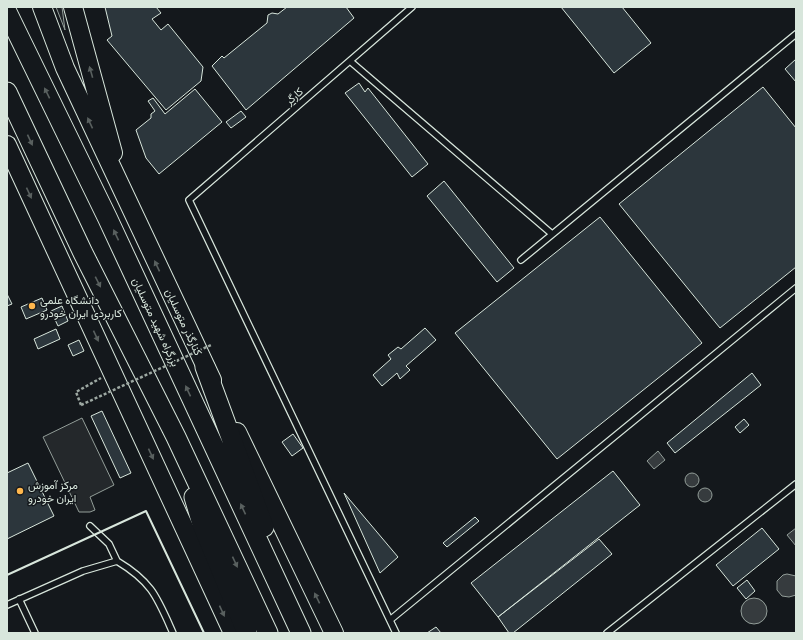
<svg xmlns="http://www.w3.org/2000/svg" width="803" height="640" font-family="'Archivo Narrow',Vazirmatn,sans-serif">
  <style>
    .green { fill: #202428; stroke: #939e99 }
    .parking { fill: #24282b; stroke: #939e99 }
    .water { fill: #363b3e; stroke: #939e99 }
    .building { fill: #2c363c; stroke: #d8e6dc }
    .lines { fill: none; stroke-linecap: round; stroke-linejoin: round }
    .service-casing { stroke: #d8e6dc; stroke-width: 8 }
    .primary-casing { stroke: #d8e6dc; stroke-width: 20 }
    .trunk-casing { stroke: #d8e6dc; stroke-width: 21 }
    .path { stroke: #9da8a2; stroke-width: 2.5; stroke-dasharray: 3 2; stroke-linecap: butt }
    .service { stroke: #14181c; stroke-width: 5.5 }
    .primary { stroke: #14181c; stroke-width: 18 }
    .trunk { stroke: #14181c; stroke-width: 19 }
    .path-bridge { stroke: #9da8a2; stroke-width: 2.5; stroke-dasharray: 3 2; stroke-linecap: butt }
    .wall { stroke: #d8e6dc; stroke-width: 2 }
    .oneway { fill: #59605f }
    .poi-dot { fill: #ffb74d; stroke: #14181c; stroke-width: 1.5 }
    .labels { text-anchor: middle; dominant-baseline: central; stroke-width: 3; stroke-linejoin: round; paint-order: stroke }
    .street-label { font-size: 11px; fill: #d8e6dc; stroke: #14181c }
    .poi-label { font-size: 11px; fill: #d8e6dc; stroke: #14181c; text-anchor: start }
  </style>
  <rect width="100%" height="100%" fill="#14181c"/>
  <path class="green" d="M 56,7 L 62,7 L 65,30 Z"/>
  <path class="parking" d="M 82,418 L 114,485 L 90,497 L 95,510 L 90,512 L 79,512 L 43,437 Z"/>
  <path class="water" d="M 658,451 L 665,460 L 654,469 L 647,461 Z
    M685 480a7 7 0 1 1 14 0a7 7 0 1 1-14 0Z
    M698 495a7 7 0 1 1 14 0a7 7 0 1 1-14 0Z
    M 796,528 L 796,546 L 787,535 Z
    M 787,574 L 796,576 L 796,595 L 789,597 L 782,596 L 777,590 L 777,581 L 783,575 Z
    M741 611a13 13 0 1 1 26 0a13 13 0 1 1-26 0Z"/>
  <path class="building" d="M 105,7 L 156,7 L 161,13 L 152,19 L 161,30 L 168,24 L 203,67 L 201,81 L 166,110 L 107,40 L 112,36 Z
    M 287,7 L 346,7 L 354,18 L 246,110 L 212,66 L 222,56 L 224,58 L 267,23 L 268,15 L 272,13 L 278,14 Z
    M 561,7 L 622,7 L 651,43 L 614,73 Z
    M 796,59 L 796,82 L 785,69 Z
    M 359,83 L 365,92 L 368,88 L 428,164 L 412,177 L 345,93 Z
    M 763,87 L 796,128 L 796,267 L 720,328 L 619,204 Z
    M 195,89 L 222,122 L 159,174 L 146,158 L 136,130 L 151,118 L 151,114 L 155,111 L 148,101 L 153,98 L 165,114 Z
    M 241,111 L 246,117 L 231,128 L 226,122 Z
    M 444,181 L 514,268 L 497,282 L 427,196 Z
    M 600,217 L 702,343 L 557,459 L 455,333 Z
    M 7,294 L 12,304 L 7,306 Z
    M 42,298 L 47,310 L 26,319 L 21,307 Z
    M 62,306 L 68,321 L 58,326 L 51,311 Z
    M 425,328 L 436,340 L 406,366 L 410,370 L 400,379 L 397,373 L 382,386 L 373,375 L 391,359 L 388,355 L 398,347 L 401,349 Z
    M 56,329 L 60,339 L 38,349 L 34,339 Z
    M 79,340 L 84,351 L 73,356 L 68,345 Z
    M 752,373 L 761,385 L 675,453 L 667,443 Z
    M 102,411 L 131,473 L 120,478 L 91,416 Z
    M 744,419 L 749,425 L 740,433 L 735,427 Z
    M 293,434 L 303,448 L 292,456 L 282,442 Z
    M 28,463 L 54,516 L 7,539 L 7,473 Z
    M 613,471 L 640,505 L 498,617 L 471,583 Z
    M 344,493 L 398,557 L 380,573 Z
    M 475,517 L 479,521 L 447,547 L 443,543 Z
    M 762,528 L 779,549 L 733,586 L 716,565 Z
    M 599,539 L 612,554 L 513,633 L 509,633 L 498,617 Z
    M 747,580 L 755,591 L 746,599 L 737,588 Z
    M 436,627 L 441,633 L 427,633 Z"/>
  <g class="lines">
    <defs>
      <path id="service" d="M 350,61 L 552,234
        M 521,260 L 796,34
        M 90,526 L 109,544 L 117,561
        M 19,599 L 35,633
        M 7,605 L 83,571 L 117,561 C 152,582 157,597 173,633
        M 390,620 L 796,288
        M 396,633 L 189,200 L 412,7
        M 607,633 L 796,484"/>
      <path id="primary" d="M 42,7 L 65,68 L 212,380
        M 73,7 L 113,153
        M 7,145 L 233,633
        M 237,432 L 334,633"/>
      <path id="trunk" d="M 7,12 L 107,217 L 301,633
        M 7,92 L 83,253 L 176,437 L 268,633
        M 205,367 L 264,527
        M 194,497 L 202,524 L 247,633"/>
    </defs>
    <use href="#service" class="service-casing"/>
    <use href="#primary" class="primary-casing"/>
    <use href="#trunk" class="trunk-casing"/>
    <path class="path" d="M 81,405 L 76,392 L 101,378"/>
    <use href="#service" class="service"/>
    <use href="#primary" class="primary"/>
    <use href="#trunk" class="trunk"/>
    <path class="path-bridge" d="M 81,405 L 211,345"/>
    <path class="wall" d="M 7,575 L 146,511 L 204,633"/>
  </g>
  <defs><path id="oneway-solid" d="M-6-.8H1V-3.2L6.5 0L1 3.2V.8H-6Z"/></defs>
  <g class="oneway">
    <use href="#oneway-solid" transform="translate(91 72) rotate(-106)"/>
    <use href="#oneway-solid" transform="translate(47 93) rotate(-116)"/>
    <use href="#oneway-solid" transform="translate(90 123) rotate(-115)"/>
    <use href="#oneway-solid" transform="translate(30 140) rotate(65)"/>
    <use href="#oneway-solid" transform="translate(29 193) rotate(65)"/>
    <use href="#oneway-solid" transform="translate(116 235) rotate(-115)"/>
    <use href="#oneway-solid" transform="translate(157 266) rotate(-115)"/>
    <use href="#oneway-solid" transform="translate(98 282) rotate(63)"/>
    <use href="#oneway-solid" transform="translate(96 336) rotate(65)"/>
    <use href="#oneway-solid" transform="translate(188 391) rotate(-115)"/>
    <use href="#oneway-solid" transform="translate(151 454) rotate(65)"/>
    <use href="#oneway-solid" transform="translate(243 509) rotate(-115)"/>
    <use href="#oneway-solid" transform="translate(235 562) rotate(65)"/>
    <use href="#oneway-solid" transform="translate(317 598) rotate(-116)"/>
    <use href="#oneway-solid" transform="translate(222 611) rotate(65)"/>
  </g>
  <g class="poi-dot">
    <circle cx="32" cy="306" r="4"/>
    <circle cx="20" cy="491" r="4"/>
  </g>
  <g class="labels">
    <g class="street-label">
      <text transform="translate(294 96) rotate(-41)">کارگر</text>
      <text transform="translate(156 322) rotate(65)">بزرگراه شهید متوسلیان</text>
      <text transform="translate(184 322) rotate(65)">کنارگذر متوسلیان</text>
    </g>
    <g class="poi-label">
      <text x="40" y="300">دانشگاه علمی<tspan x="40" dy="13">کاربردی ایران خودرو</tspan></text>
      <text x="28" y="485">مرکز آموزش<tspan x="28" dy="13">ایران خودرو</tspan></text>
    </g>
  </g>
  <rect width="803" height="640" fill="none" stroke="#d8e6dc" stroke-width="16"/>
</svg>
